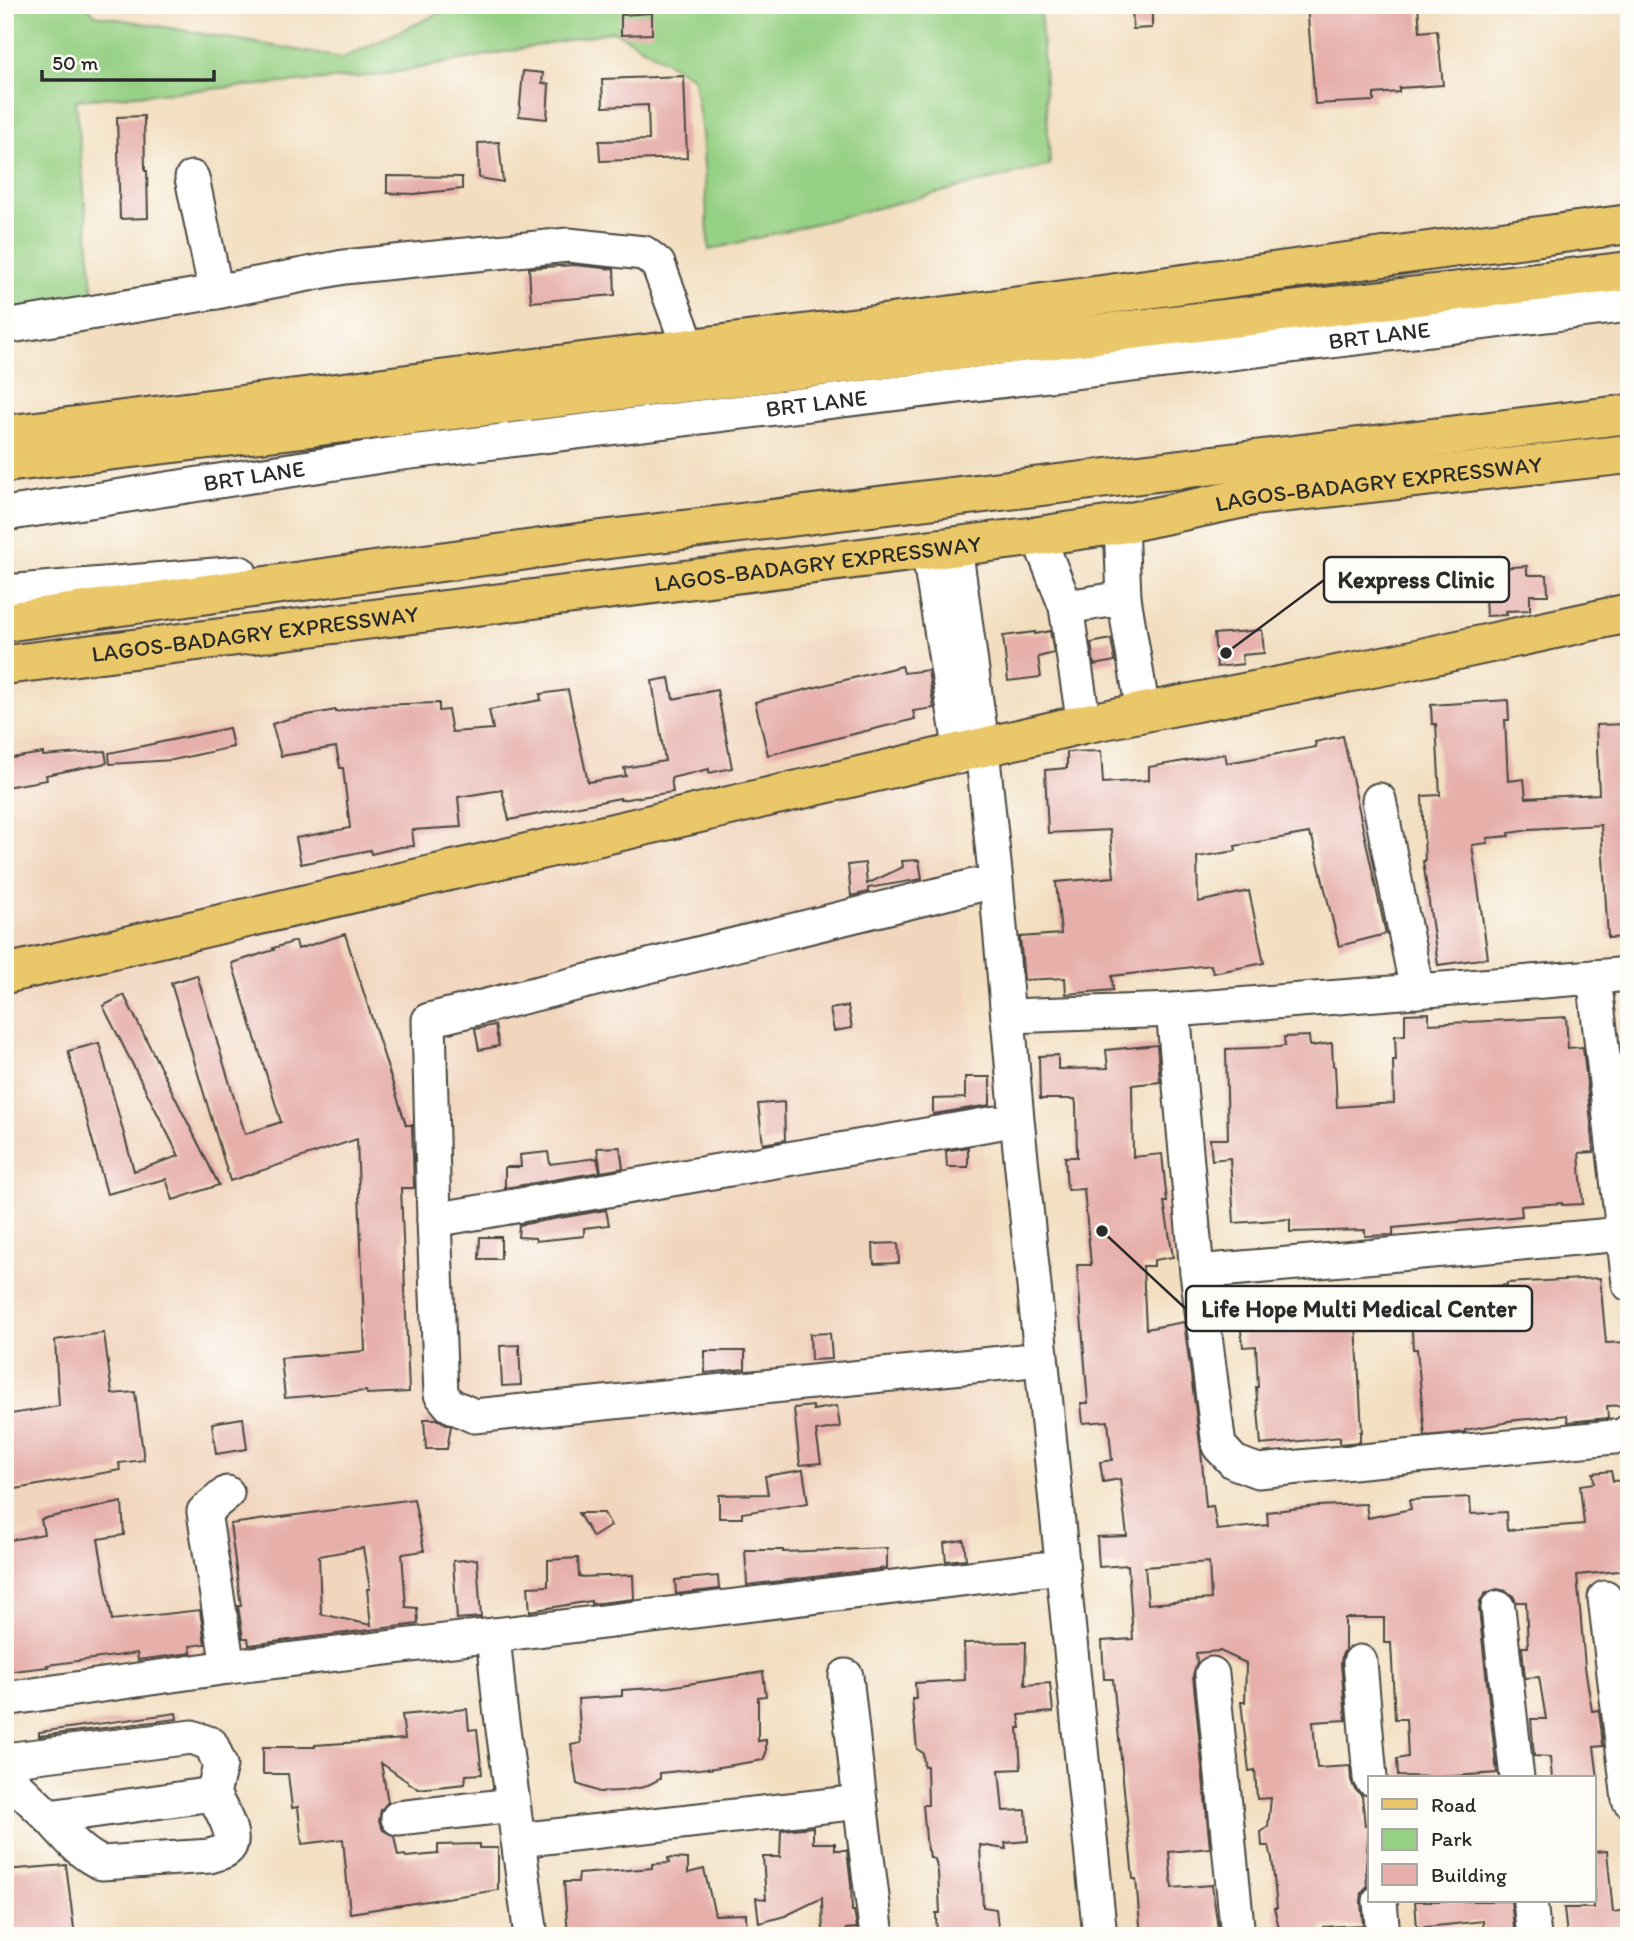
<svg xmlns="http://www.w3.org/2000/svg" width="1634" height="1941" font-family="Itim,sans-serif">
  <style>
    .built { fill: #f1d5bd }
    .green { fill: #96d084; stroke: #607e58; stroke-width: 2 }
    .building { fill: #e6afaa; fill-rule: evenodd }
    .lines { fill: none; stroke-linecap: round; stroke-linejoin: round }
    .minor-casing { stroke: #494641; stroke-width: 37 }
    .major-casing { stroke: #494641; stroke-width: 42 }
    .highway-casing { stroke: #494641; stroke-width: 42 }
    .minor { stroke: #fff; stroke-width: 33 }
    .major { stroke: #eac769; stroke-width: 38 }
    .highway { stroke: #eac769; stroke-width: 38 }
    .labels { text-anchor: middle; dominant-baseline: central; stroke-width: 6; stroke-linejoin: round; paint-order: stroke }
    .street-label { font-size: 23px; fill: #2b2b2b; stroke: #fdfcf7 }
    .leader { fill: none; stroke: #2b2b2b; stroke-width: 2.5 }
    .callout-dot { fill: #2b2b2b; stroke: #fdfcf7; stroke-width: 2.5 }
    .callout { fill: #fdfcf7; stroke: #2b2b2b; stroke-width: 2.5 }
    .callout-label { font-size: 24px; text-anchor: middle; font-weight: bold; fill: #2b2b2b }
  </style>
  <rect width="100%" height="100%" fill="#fdfcf7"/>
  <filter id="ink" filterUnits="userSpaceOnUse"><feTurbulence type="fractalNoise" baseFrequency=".0143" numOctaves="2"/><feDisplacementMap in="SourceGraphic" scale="14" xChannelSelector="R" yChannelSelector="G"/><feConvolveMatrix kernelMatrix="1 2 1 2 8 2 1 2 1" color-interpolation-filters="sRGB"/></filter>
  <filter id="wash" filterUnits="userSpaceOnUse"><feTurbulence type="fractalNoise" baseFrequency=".00686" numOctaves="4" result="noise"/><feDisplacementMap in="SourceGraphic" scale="28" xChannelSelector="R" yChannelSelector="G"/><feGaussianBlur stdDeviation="1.57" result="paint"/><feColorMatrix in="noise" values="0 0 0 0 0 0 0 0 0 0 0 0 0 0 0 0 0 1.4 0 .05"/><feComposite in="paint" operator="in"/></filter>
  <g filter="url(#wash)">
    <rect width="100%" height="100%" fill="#f2debf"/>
    <path class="built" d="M 903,627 L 947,765 L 1019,1531 L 5,1684 L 5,745 Z"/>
    <path class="green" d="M 5,5 L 87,5 L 95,15 L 343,58 L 457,5 L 1040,5 L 1050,165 L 709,250 L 702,133 L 694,78 L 614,31 L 382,75 L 76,100 L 96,324 L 5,338 Z"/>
    <g id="blocks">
      <path class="building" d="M 1132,5 L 1152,5 L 1152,28 L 1133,29 Z
        M 1307,5 L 1418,5 L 1420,32 L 1437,30 L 1443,85 L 1399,88 L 1399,92 L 1374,94 L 1374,101 L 1315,104 Z
        M 652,13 L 652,34 L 621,35 L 621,15 Z
        M 523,71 L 543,73 L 542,83 L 549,84 L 547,119 L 519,116 Z
        M 684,76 L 687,158 L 600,161 L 599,141 L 649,140 L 648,105 L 603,107 L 602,79 Z
        M 144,116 L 145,171 L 147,171 L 148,218 L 120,219 L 117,117 Z
        M 499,142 L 503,182 L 479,178 L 478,143 Z
        M 387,176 L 462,177 L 462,189 L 414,194 L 387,193 Z
        M 574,265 L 614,269 L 615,295 L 531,302 L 529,268 Z
        M 1527,566 L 1527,574 L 1530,575 L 1547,575 L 1548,595 L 1530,595 L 1530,610 L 1506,611 L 1507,615 L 1486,616 L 1485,598 L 1461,599 L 1461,581 L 1484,579 L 1483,569 Z
        M 1262,630 L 1264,653 L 1242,655 L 1243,664 L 1217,667 L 1214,634 Z
        M 1050,631 L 1054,653 L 1038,657 L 1041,677 L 1008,681 L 1003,636 L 1035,632 L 1035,634 Z
        M 1111,639 L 1115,661 L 1094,665 L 1091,643 Z
        M 902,666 L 904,673 L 928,670 L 934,708 L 913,711 L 915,719 L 768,755 L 755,702 Z
        M 669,678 L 673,699 L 717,690 L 732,768 L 709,773 L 709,769 L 671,778 L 673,792 L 620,800 L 620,798 L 509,820 L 502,790 L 458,797 L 461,827 L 412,830 L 414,846 L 400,847 L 371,854 L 370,850 L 301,864 L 296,838 L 350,828 L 343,768 L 340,768 L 336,747 L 281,756 L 272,724 L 291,718 L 336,710 L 336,712 L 370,705 L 439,703 L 439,711 L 448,710 L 452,732 L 493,729 L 489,710 L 541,700 L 540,694 L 568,690 L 588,782 L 626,776 L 624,768 L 665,761 L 652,681 Z
        M 1508,700 L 1509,720 L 1505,720 L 1508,781 L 1524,779 L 1526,798 L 1599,794 L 1596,725 L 1629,724 L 1629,937 L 1608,938 L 1601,825 L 1530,829 L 1530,830 L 1509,833 L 1509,836 L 1487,838 L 1488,843 L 1472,845 L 1488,958 L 1438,965 L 1423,861 L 1425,861 L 1422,796 L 1440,795 L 1436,724 L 1432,724 L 1431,705 Z
        M 229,728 L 233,747 L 173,760 L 110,764 L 109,753 Z
        M 1343,736 L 1386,934 L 1339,946 L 1312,837 L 1310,837 L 1309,833 L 1235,846 L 1236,851 L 1197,857 L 1198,902 L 1249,891 L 1264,963 L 1213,973 L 1211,965 L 1112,976 L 1113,990 L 1066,994 L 1065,978 L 1024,980 L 1020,937 L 1061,934 L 1056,882 L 1114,877 L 1110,830 L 1048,833 L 1045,770 L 1067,768 L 1067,752 L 1101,751 L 1103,783 L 1149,780 L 1149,767 L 1225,754 L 1227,763 L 1316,747 L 1315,742 Z
        M 105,751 L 107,763 L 46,775 L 47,780 L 5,787 L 5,759 L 43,753 L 43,756 Z
        M 919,860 L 922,879 L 868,888 L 868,892 L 851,896 L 848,865 L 865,863 L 867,884 L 903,867 L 902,861 Z
        M 345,934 L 406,1125 L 412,1125 L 414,1188 L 401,1188 L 409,1392 L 367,1394 L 366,1391 L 285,1398 L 281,1358 L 365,1351 L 357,1139 L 230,1181 L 171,983 L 197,975 L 245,1134 L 281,1122 L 232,963 L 274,950 L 273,948 L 296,941 L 298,949 Z
        M 124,995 L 219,1185 L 173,1200 L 166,1179 L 107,1194 L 68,1051 L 99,1043 L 134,1171 L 179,1156 L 103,1006 Z
        M 848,1006 L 852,1028 L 834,1031 L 830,1009 Z
        M 1429,1013 L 1429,1024 L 1566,1017 L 1568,1048 L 1583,1047 L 1593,1141 L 1594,1152 L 1579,1153 L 1583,1204 L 1562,1205 L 1562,1203 L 1521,1206 L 1522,1216 L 1393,1228 L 1393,1235 L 1365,1236 L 1365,1230 L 1290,1232 L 1290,1219 L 1234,1223 L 1230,1158 L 1212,1160 L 1210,1139 L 1228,1139 L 1226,1049 L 1279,1047 L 1285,1046 L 1284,1037 L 1309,1036 L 1310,1046 L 1332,1043 L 1333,1065 L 1335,1067 L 1337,1107 L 1394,1103 L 1393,1060 L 1396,1060 L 1395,1036 L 1405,1035 L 1405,1014 Z
        M 495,1025 L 499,1046 L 479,1050 L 475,1029 Z
        M 1157,1045 L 1160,1082 L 1132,1085 L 1133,1157 L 1162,1154 L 1167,1202 L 1164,1202 L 1173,1257 L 1154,1260 L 1154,1266 L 1143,1266 L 1146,1329 L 1184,1322 L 1201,1451 L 1206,1507 L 1213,1506 L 1217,1530 L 1268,1525 L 1267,1512 L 1317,1506 L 1366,1504 L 1368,1518 L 1411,1509 L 1409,1500 L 1470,1497 L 1471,1514 L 1506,1512 L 1507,1530 L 1584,1524 L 1580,1485 L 1594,1483 L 1593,1473 L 1611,1471 L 1613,1481 L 1629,1480 L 1629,1570 L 1577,1575 L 1585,1667 L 1592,1711 L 1599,1710 L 1603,1746 L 1594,1747 L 1598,1778 L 1552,1778 L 1550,1757 L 1534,1756 L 1531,1719 L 1546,1719 L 1539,1677 L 1525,1678 L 1522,1647 L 1528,1647 L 1526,1602 L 1516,1602 L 1513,1596 L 1506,1591 L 1497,1589 L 1486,1593 L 1480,1601 L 1479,1610 L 1497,1773 L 1440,1777 L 1398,1776 L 1397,1759 L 1408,1757 L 1406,1719 L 1395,1719 L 1391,1643 L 1384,1643 L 1384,1618 L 1345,1618 L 1345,1650 L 1342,1655 L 1341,1664 L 1346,1720 L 1313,1722 L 1317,1768 L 1350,1766 L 1351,1780 L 1354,1788 L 1362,1796 L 1365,1826 L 1369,1825 L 1366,1868 L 1367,1887 L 1362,1893 L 1361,1902 L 1363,1925 L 1323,1927 L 1323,1931 L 1281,1935 L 1274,1908 L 1277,1908 L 1272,1858 L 1269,1846 L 1262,1846 L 1261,1832 L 1268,1827 L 1271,1798 L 1257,1799 L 1255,1770 L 1249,1771 L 1241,1702 L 1245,1702 L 1246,1663 L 1220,1651 L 1196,1653 L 1197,1663 L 1193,1675 L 1210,1848 L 1169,1852 L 1172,1888 L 1212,1885 L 1219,1936 L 1141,1936 L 1136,1879 L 1133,1879 L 1113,1679 L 1104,1679 L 1102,1641 L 1133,1639 L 1128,1565 L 1099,1567 L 1097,1537 L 1127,1536 L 1120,1479 L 1103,1482 L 1100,1462 L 1112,1460 L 1108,1421 L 1083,1423 L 1081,1403 L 1088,1403 L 1077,1265 L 1091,1265 L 1084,1189 L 1067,1190 L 1065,1157 L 1077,1157 L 1076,1104 L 1075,1099 L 1040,1099 L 1039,1056 L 1058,1055 L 1058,1069 L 1108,1068 L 1106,1050 ZM 1209,1562 L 1211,1599 L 1148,1604 L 1145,1567 Z
        M 965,1077 L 990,1077 L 990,1105 L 933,1114 L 933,1099 L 965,1098 Z
        M 784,1102 L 785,1140 L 763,1144 L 758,1104 Z
        M 620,1147 L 623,1168 L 601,1172 L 597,1148 Z
        M 968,1147 L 968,1167 L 947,1167 L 946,1151 Z
        M 548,1152 L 550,1164 L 597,1158 L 600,1172 L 505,1188 L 505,1167 L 521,1167 L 520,1155 Z
        M 606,1210 L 609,1225 L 584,1228 L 584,1236 L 536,1241 L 535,1238 L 518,1237 L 519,1225 Z
        M 480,1237 L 501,1237 L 501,1259 L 479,1259 Z
        M 898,1243 L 899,1263 L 874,1264 L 873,1244 Z
        M 1600,1278 L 1606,1343 L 1629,1342 L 1629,1405 L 1607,1406 L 1608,1418 L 1568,1422 L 1567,1415 L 1508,1421 L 1504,1423 L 1465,1430 L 1465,1432 L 1425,1436 L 1417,1349 L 1413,1349 L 1410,1299 L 1455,1297 L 1454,1290 L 1507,1285 L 1507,1283 Z
        M 1297,1295 L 1298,1310 L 1355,1306 L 1362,1432 L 1360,1432 L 1360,1442 L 1340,1444 L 1340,1437 L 1261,1445 L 1256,1387 L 1258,1387 L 1256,1346 L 1243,1347 L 1240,1323 L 1254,1322 L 1254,1313 L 1260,1313 L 1260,1308 L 1281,1310 L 1280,1296 Z
        M 104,1333 L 112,1394 L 135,1392 L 144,1460 L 119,1463 L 120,1470 L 5,1491 L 5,1415 L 59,1406 L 55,1340 Z
        M 830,1333 L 832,1359 L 811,1360 L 810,1334 Z
        M 519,1345 L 521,1385 L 502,1386 L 500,1346 Z
        M 705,1351 L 745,1351 L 745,1369 L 705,1373 Z
        M 813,1406 L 813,1410 L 837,1406 L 840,1427 L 816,1431 L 821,1463 L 800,1465 L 794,1408 Z
        M 243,1418 L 247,1449 L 216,1454 L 212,1423 Z
        M 424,1419 L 437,1419 L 451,1426 L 447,1449 L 426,1449 Z
        M 803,1470 L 808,1503 L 742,1513 L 742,1518 L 719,1518 L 719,1495 L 768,1494 L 765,1476 Z
        M 414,1499 L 424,1551 L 402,1554 L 406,1607 L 417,1608 L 418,1624 L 249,1645 L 248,1638 L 243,1638 L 238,1606 L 241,1606 L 230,1524 ZM 363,1548 L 370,1589 L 367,1589 L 371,1625 L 321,1614 L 319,1556 Z
        M 122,1502 L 124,1535 L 98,1539 L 112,1620 L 200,1610 L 205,1644 L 190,1646 L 191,1653 L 138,1660 L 137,1653 L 47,1665 L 48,1667 L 5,1672 L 5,1541 L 44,1534 L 41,1519 Z
        M 578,1513 L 604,1513 L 611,1526 L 593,1537 Z
        M 964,1540 L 966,1559 L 946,1561 L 944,1543 Z
        M 887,1548 L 887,1568 L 747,1585 L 745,1550 L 783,1550 L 783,1552 Z
        M 578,1558 L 579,1577 L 633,1575 L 634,1599 L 591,1604 L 591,1601 L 530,1611 L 528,1587 L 548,1586 L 548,1560 Z
        M 477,1559 L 481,1617 L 457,1619 L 453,1561 Z
        M 718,1576 L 719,1589 L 676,1594 L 675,1580 Z
        M 1026,1642 L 1025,1685 L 1050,1683 L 1053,1712 L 1019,1715 L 1021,1728 L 1018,1728 L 1021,1769 L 999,1770 L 1003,1811 L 1026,1810 L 1028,1841 L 1005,1843 L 1006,1849 L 980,1845 L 983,1907 L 996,1909 L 999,1936 L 937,1936 L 936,1913 L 940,1913 L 938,1872 L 935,1859 L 930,1858 L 929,1851 L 927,1850 L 923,1805 L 928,1805 L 927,1766 L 924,1766 L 923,1753 L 917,1749 L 912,1699 L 916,1699 L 915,1683 L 965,1680 L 964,1643 Z
        M 763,1672 L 766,1696 L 758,1697 L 758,1741 L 766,1740 L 766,1753 L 763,1760 L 708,1769 L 708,1768 L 660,1773 L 660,1779 L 644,1787 L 620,1791 L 599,1792 L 577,1784 L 571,1745 L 581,1743 L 578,1699 L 622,1696 L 622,1690 L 669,1687 Z
        M 467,1709 L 469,1730 L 477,1729 L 482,1774 L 466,1775 L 465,1784 L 418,1789 L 381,1763 L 388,1802 L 381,1810 L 379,1821 L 383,1830 L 394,1836 L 398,1856 L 405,1855 L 406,1857 L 438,1854 L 438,1845 L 479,1844 L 479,1848 L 498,1848 L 498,1890 L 350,1913 L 343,1839 L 302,1844 L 298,1807 L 292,1808 L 288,1774 L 263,1774 L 263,1747 L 315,1747 L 315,1745 L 405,1739 L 402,1715 Z
        M 176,1713 L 177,1719 L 39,1736 L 39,1732 Z
        M 813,1827 L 813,1843 L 835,1843 L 835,1850 L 847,1850 L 851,1885 L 852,1911 L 854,1911 L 857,1928 L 846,1929 L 846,1936 L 823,1936 L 822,1898 L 785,1916 L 759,1923 L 756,1898 L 766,1899 L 763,1857 L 780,1857 L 781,1830 Z
        M 1607,1851 L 1613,1912 L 1629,1910 L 1629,1934 L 1622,1934 L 1622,1936 L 1567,1936 L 1564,1908 L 1594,1908 L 1594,1852 Z
        M 668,1858 L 688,1859 L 688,1873 L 704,1869 L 715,1915 L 746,1914 L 747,1936 L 568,1936 L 564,1882 L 578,1882 L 579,1874 L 652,1868 L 652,1864 L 669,1863 Z
        M 66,1865 L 75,1936 L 5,1936 L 5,1870 Z
        M 1415,1901 L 1511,1901 L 1515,1936 L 1484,1936 L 1483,1921 L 1417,1928 Z"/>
    </g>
  </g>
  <g filter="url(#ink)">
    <use href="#blocks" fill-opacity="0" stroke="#494641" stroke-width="2"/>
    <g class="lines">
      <defs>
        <g id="minor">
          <path d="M 192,178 L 216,292"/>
          <path d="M 5,327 L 216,292 L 344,267 L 568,245 L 644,253 L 658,264 L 689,348"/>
          <path id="s1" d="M 5,514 L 394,454 L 1629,305"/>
          <path d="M 1121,524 L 1124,598 L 1140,694"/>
          <path d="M 1038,536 L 1066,607 L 1081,705"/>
          <path d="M 955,546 L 980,730 L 996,882 L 1017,1119 L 1100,1936"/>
          <path d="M 928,549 L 958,734 L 959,757"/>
          <path d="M 5,592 L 240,573"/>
          <path d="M 1066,607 L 1124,598"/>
          <path d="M 1379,800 L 1417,991"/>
          <path d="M 974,886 L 429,1020 L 434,1220 L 441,1394 L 450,1405 L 474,1416 L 1022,1361"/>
          <path d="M 1594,977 L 1629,974"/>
          <path d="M 1173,1010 L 1197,1272 L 1219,1446 L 1234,1462 L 1258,1471 L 1624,1436 L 1629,1431"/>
          <path d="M 1009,1016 L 1173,1010 L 1594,977 L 1629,1284"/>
          <path d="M 434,1220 L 996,1123"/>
          <path d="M 1197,1272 L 1623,1234"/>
          <path d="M 227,1493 L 204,1512 L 228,1667"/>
          <path d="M 1605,1598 L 1629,1800"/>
          <path d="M 1498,1608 L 1517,1778"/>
          <path d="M 493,1635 L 500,1707 L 531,1936"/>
          <path d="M 1360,1662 L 1370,1778"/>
          <path d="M 1212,1674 L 1238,1936"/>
          <path d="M 846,1676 L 860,1802 L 877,1936"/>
          <path d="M 5,1699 L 228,1667 L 1043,1569"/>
          <path d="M 5,1760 L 192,1737 L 211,1744 L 220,1765 L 213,1794 C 219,1807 241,1839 226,1850 C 222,1853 215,1854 210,1856 L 102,1863 C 81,1855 64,1833 49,1817"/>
          <path d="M 5,1775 L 49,1817 L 213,1794"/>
          <path d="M 398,1818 L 513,1805"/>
          <path d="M 518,1840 L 860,1802"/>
          <path d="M 1380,1901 L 1383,1936"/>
          <path d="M 1530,1901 L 1534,1936"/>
        </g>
        <g id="major">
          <path d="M 5,435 L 938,317 L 1629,224"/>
          <path id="s2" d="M 5,665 L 1038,536 L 1121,524 L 1254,496 L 1629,454"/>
          <path d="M 5,974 L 1083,724 L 1398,663 L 1629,613"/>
        </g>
        <path id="highway" d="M 5,463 L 1629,271
          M 5,622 L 585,542 L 1629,414"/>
      </defs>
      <use href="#minor" class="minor-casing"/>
      <use href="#major" class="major-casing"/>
      <use href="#highway" class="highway-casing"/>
      <use href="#minor" class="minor"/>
      <use href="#major" class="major"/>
      <use href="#highway" class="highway"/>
    </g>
  </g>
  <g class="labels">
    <g class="street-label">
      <text stroke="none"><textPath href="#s1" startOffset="1386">BRT LANE</textPath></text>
      <text stroke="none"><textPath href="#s1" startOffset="819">BRT LANE</textPath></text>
      <text stroke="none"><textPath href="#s1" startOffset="252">BRT LANE</textPath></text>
      <text stroke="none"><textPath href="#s2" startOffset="1386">LAGOS-BADAGRY EXPRESSWAY</textPath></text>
      <text stroke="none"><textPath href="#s2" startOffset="819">LAGOS-BADAGRY EXPRESSWAY</textPath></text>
      <text stroke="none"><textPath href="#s2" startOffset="252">LAGOS-BADAGRY EXPRESSWAY</textPath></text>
    </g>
  </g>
  <path class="leader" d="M1226 653L1324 580M1102 1231L1186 1309"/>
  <g class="callout-dot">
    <circle cx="1226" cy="653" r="7"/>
    <circle cx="1102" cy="1231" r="7"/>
  </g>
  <g class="callout">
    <rect x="1324" y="557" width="185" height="45" rx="7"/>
    <rect x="1186" y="1286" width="346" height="45" rx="7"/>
  </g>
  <g class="callout-label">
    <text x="1416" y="588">Kexpress Clinic</text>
    <text x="1359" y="1317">Life Hope Multi Medical Center</text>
  </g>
  <rect width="1634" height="1941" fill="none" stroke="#fdfcf7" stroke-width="28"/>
  <rect x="1368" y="1776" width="228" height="126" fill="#fdfcf7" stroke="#a9a8a5" stroke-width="2"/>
  <rect x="1382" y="1799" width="35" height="10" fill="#eac769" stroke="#a9a8a5" stroke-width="2"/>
  <text x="1431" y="1812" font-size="21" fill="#2b2b2b">Road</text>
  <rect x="1382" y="1829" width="35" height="21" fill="#96d084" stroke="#a9a8a5" stroke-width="2"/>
  <text x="1431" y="1846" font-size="21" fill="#2b2b2b">Park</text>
  <rect x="1382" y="1864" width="35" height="21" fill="#e6afaa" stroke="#a9a8a5" stroke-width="2"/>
  <text x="1431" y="1882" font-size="21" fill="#2b2b2b">Building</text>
  <path d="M42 70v10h172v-10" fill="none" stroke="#2b2b2b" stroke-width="3.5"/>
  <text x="52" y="70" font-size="21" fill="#2b2b2b" stroke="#fdfcf7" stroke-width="5" paint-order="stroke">50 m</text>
</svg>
